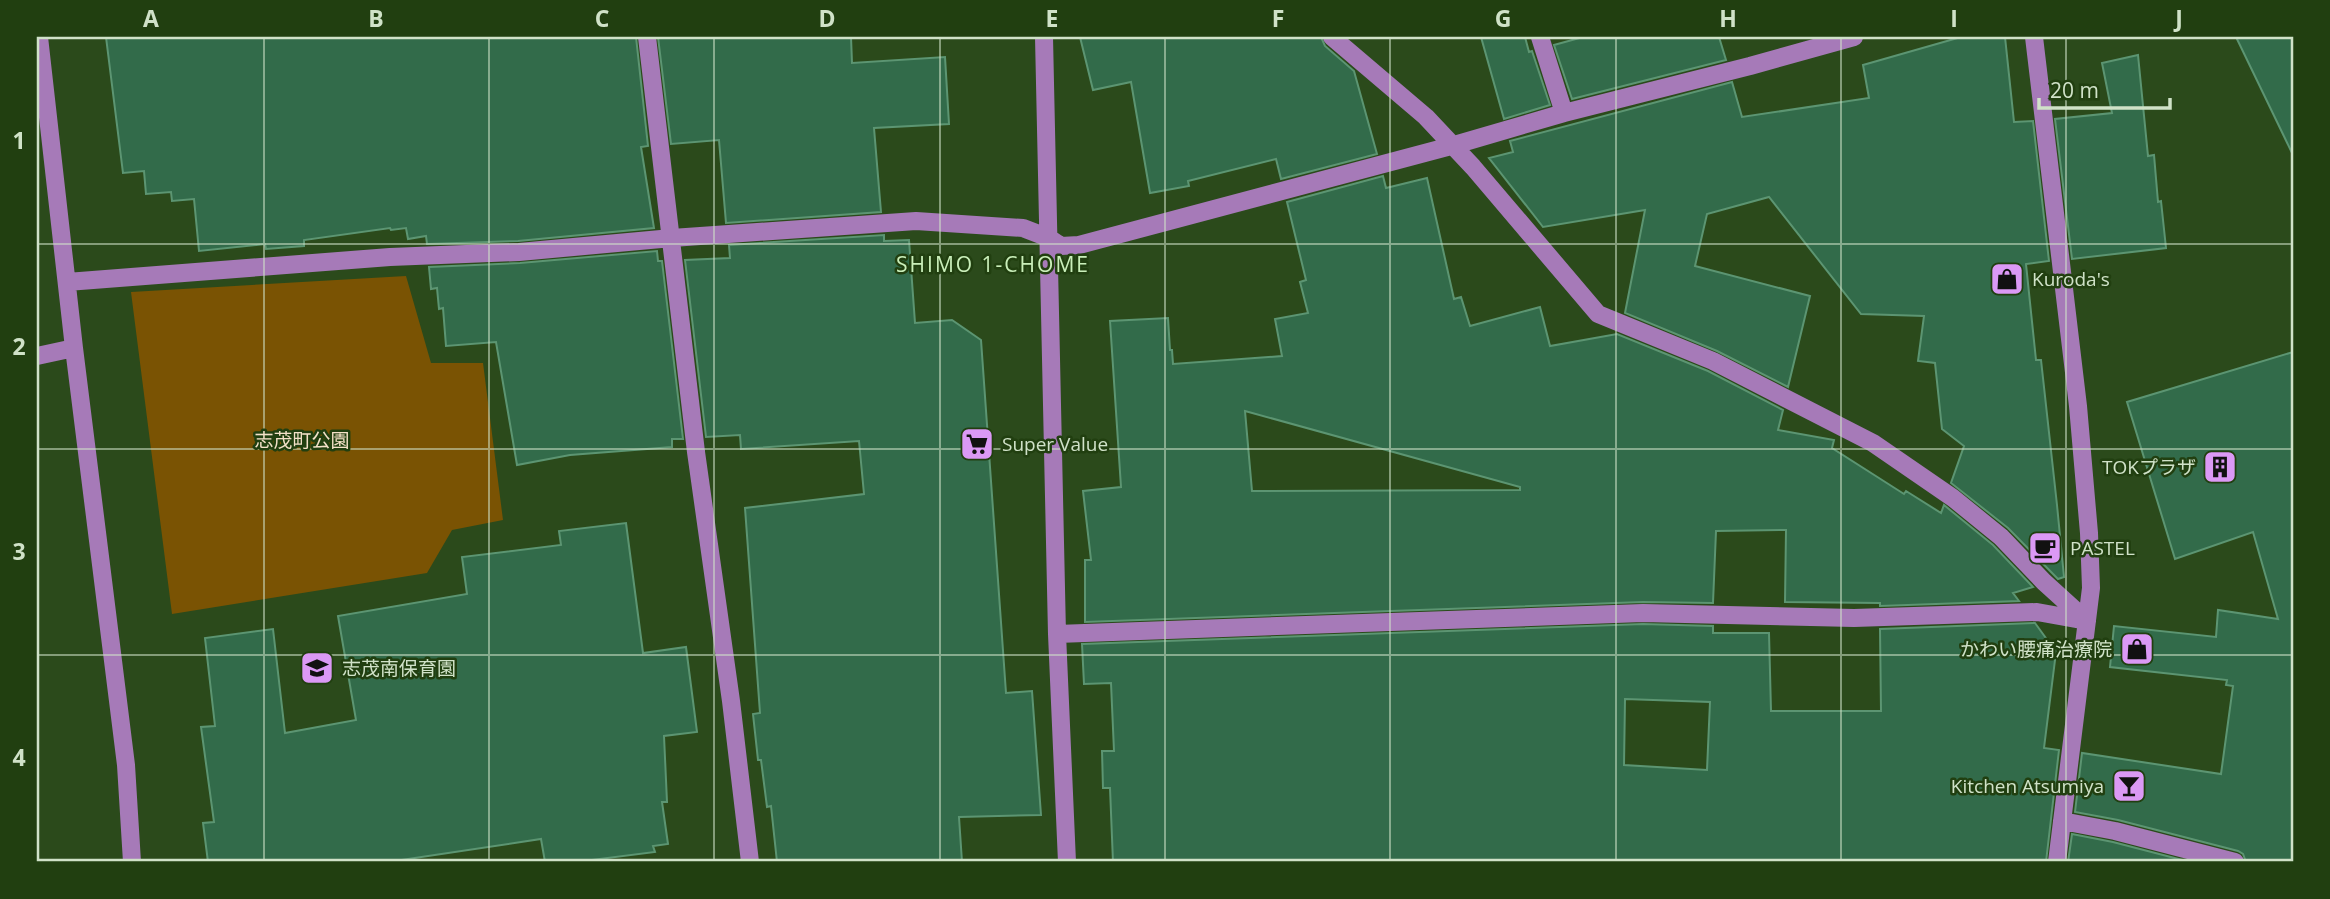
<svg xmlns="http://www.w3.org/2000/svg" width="2330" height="899" font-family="'Open Sans','Noto Sans JP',sans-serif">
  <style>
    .green { fill: #7a5303 }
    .building { fill: #326b4a; stroke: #5c9572; stroke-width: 2; fill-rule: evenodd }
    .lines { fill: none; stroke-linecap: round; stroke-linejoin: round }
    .minor { stroke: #a67ab8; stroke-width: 18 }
    .grid { fill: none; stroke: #d0e2c8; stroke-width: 2; stroke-opacity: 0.55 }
    .labels { text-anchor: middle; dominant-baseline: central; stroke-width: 5; stroke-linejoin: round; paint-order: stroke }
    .poi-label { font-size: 19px; fill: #d0e2c8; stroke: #213f10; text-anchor: start }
    .park-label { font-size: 19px; fill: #f4e1c8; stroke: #213f10 }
    .neighbourhood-label { font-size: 21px; letter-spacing: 2px; fill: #caefba; stroke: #213f10 }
    .neatline { fill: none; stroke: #d0e2c8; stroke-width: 2.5 }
    .grid-label { font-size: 23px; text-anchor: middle; font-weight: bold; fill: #d0e2c8 }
  </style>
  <rect width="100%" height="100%" fill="#2b4a1b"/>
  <path class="green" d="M 406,276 L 431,363 L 483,363 L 503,520 L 452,530 L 427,573 L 172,614 L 131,292 Z"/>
  <path class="building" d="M 106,37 L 636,37 L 648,146 L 641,147 L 654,228 L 518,241 L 427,244 L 426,236 L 408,239 L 406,228 L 391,230 L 390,228 L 304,240 L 304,246 L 266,249 L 265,244 L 199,251 L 194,199 L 172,201 L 171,192 L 146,194 L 144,171 L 123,173 Z
    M 658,37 L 851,37 L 852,63 L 945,57 L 949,124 L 874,128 L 881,212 L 726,223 L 719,140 L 671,144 Z
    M 1080,37 L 1321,37 L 1325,46 L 1354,71 L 1377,154 L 1281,179 L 1276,159 L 1188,181 L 1189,186 L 1150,193 L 1131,82 L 1093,90 Z
    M 1481,37 L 1525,37 L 1529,52 L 1532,51 L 1550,105 L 1504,119 Z
    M 1583,37 L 1719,37 L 1726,60 L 1572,99 L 1554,45 Z
    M 1961,37 L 2005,37 L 2014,122 L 2033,121 L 2049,261 L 2026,264 L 2036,360 L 2041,360 L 2057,505 L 2064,577 L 2058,579 L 2008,528 L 1951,483 L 1964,446 L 1942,429 L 1935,363 L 1918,361 L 1924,316 L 1861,314 L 1769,197 L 1707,214 L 1695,266 L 1810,296 L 1788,387 L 1717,351 L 1625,313 L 1645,210 L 1543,227 L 1489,158 L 1513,152 L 1510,141 L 1732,82 L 1742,117 L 1869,98 L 1863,65 Z
    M 2236,37 L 2293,37 L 2293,155 Z
    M 2138,55 L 2148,156 L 2154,155 L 2158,202 L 2161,201 L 2166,248 L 2072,259 L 2055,119 L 2112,113 L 2102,63 Z
    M 1383,176 L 1386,188 L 1427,178 L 1454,299 L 1461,297 L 1470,326 L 1540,307 L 1550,346 L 1617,334 L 1708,371 L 1783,410 L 1778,430 L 1834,440 L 1832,448 L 1904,494 L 1906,491 L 1941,513 L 1944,505 L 1993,545 L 2033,587 L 2013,593 L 2019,601 L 1880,606 L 1880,603 L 1785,602 L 1786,530 L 1716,531 L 1713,603 L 1643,602 L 1085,622 L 1085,560 L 1091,560 L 1083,491 L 1121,487 L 1110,321 L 1168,318 L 1170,350 L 1172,350 L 1173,364 L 1282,356 L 1275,319 L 1308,313 L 1300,282 L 1306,280 L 1287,202 ZM 1245,411 L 1520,487 L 1520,490 L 1252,491 Z
    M 884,235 L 884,241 L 909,240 L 915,323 L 952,320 L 981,340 L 1006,693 L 1032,691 L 1041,815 L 959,817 L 962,862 L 777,862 L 771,806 L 767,807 L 761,760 L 758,760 L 753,714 L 760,713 L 745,508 L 864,494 L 859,441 L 741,449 L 740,435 L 706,437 L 685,260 L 730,258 L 729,245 Z
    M 657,251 L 658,261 L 662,261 L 683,439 L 672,439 L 672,447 L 570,455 L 517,465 L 496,342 L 446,346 L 443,308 L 439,309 L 437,288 L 431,289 L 429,267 L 520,263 Z
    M 2293,352 L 2293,862 L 2246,862 L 2243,854 L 2238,851 L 2118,820 L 2075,812 L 2082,753 L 2221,774 L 2233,686 L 2226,685 L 2227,680 L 2110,667 L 2114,626 L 2216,637 L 2218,610 L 2278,619 L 2253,532 L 2175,559 L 2127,402 Z
    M 626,523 L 643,653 L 686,647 L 697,732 L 664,736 L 667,802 L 662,802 L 668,844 L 653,846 L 655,852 L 576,862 L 545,862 L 541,839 L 388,862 L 208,862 L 203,823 L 214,822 L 201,727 L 215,726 L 205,638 L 273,629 L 285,733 L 356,720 L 338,616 L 467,594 L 462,557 L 561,545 L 559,531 Z
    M 2035,623 L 2056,652 L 2044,748 L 2059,750 L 2046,862 L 1671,862 L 1613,860 L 1613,862 L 1113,862 L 1110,788 L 1103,788 L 1102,751 L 1114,751 L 1111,683 L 1084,684 L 1082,644 L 1643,624 L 1713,626 L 1713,633 L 1769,633 L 1771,711 L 1881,711 L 1880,629 ZM 1625,699 L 1710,702 L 1707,770 L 1624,765 Z
    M 2072,834 L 2113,842 L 2190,862 L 2068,862 Z"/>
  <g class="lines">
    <path class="minor" d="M 39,37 L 74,348 L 126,765 L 132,862
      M 647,37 L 696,452 L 731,701 L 750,862
      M 1044,37 L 1057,634 L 1067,862
      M 1332,37 L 1426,117 L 1473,167 L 1598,314 L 1713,361 L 1873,443 L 1953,498 L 2001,537 L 2044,582 L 2087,621
      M 1540,37 L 1564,113
      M 2034,37 L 2078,406 L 2089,533 L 2091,588 L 2057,862
      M 67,282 L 390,257 L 519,252 L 672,238 L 916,221 L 1023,228 L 1049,238 L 1061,246 L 1079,245 L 1451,146 L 1564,113 L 1750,66 L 1854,37
      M 37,356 L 74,348
      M 1057,634 L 1643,613 L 1854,618 L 2037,612 L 2087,621
      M 2062,821 L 2115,831 L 2235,862"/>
  </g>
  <path class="grid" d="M 264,37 L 264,862M 489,37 L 489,862M 714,37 L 714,862M 940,37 L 940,862M 1165,37 L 1165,862M 1390,37 L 1390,862M 1616,37 L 1616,862M 1841,37 L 1841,862M 2066,37 L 2066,862M 37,244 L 2293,244M 37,449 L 2293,449M 37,655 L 2293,655"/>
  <defs>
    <symbol id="shop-square" viewBox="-11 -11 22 22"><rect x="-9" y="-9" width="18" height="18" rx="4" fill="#db99f5" stroke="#213f10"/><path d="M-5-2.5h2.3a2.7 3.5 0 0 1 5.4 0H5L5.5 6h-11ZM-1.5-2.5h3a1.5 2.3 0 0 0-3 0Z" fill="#111"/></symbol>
    <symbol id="supermarket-square" viewBox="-11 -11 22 22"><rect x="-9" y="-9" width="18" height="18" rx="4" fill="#db99f5" stroke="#213f10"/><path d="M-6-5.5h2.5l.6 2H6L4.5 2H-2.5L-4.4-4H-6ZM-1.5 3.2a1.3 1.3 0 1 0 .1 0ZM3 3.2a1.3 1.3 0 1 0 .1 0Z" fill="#111"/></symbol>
    <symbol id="building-square" viewBox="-11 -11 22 22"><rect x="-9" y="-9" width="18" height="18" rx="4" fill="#db99f5" stroke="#213f10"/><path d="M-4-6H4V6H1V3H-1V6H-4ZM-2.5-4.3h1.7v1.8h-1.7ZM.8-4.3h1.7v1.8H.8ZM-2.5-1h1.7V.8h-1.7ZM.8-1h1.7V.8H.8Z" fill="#111"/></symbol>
    <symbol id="cafe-square" viewBox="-11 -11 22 22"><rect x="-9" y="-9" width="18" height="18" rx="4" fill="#db99f5" stroke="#213f10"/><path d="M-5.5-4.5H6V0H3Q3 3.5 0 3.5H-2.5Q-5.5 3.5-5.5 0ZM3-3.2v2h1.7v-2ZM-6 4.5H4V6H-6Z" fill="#111"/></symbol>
    <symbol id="school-square" viewBox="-11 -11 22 22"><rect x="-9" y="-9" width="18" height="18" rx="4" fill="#db99f5" stroke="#213f10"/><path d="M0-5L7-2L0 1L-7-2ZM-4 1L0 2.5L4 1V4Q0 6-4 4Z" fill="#111"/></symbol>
    <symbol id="bar-square" viewBox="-11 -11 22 22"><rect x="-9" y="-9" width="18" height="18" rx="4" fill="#db99f5" stroke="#213f10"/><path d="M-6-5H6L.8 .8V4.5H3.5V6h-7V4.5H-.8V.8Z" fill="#111"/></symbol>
  </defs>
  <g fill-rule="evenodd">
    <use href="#shop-square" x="1988" y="260" width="38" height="38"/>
    <use href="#supermarket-square" x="958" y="425" width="38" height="38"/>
    <use href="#building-square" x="2201" y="448" width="38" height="38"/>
    <use href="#cafe-square" x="2026" y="529" width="38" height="38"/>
    <use href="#shop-square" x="2118" y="630" width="38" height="38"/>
    <use href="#school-square" x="298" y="649" width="38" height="38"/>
    <use href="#bar-square" x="2110" y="767" width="38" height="38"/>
  </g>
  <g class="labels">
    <g class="poi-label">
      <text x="2032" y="279">Kuroda's</text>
      <text x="1002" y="444">Super Value</text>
      <text x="2196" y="467" text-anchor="end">TOKプラザ</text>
      <text x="2070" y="548">PASTEL</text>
      <text x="2112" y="649" text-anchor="end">かわい腰痛治療院</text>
      <text x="342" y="668">志茂南保育園</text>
      <text x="2104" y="786" text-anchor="end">Kitchen Atsumiya</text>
    </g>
    <g class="park-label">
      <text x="302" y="440">志茂町公園</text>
    </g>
    <g class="neighbourhood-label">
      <text x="993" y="264">SHIMO 1-CHOME</text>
    </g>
  </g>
  <rect width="2330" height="899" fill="none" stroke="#213f10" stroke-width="77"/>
  <path d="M2039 98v10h131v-10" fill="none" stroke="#d0e2c8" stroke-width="3.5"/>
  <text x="2050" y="98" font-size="21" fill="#d0e2c8" stroke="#213f10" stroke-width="5" paint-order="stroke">20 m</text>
  <rect x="38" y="38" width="2254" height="822" class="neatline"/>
  <g class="grid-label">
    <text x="151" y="27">A</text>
    <text x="376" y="27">B</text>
    <text x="602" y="27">C</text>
    <text x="827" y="27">D</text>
    <text x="1052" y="27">E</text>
    <text x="1278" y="27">F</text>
    <text x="1503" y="27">G</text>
    <text x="1728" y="27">H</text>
    <text x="1954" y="27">I</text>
    <text x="2179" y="27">J</text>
    <text x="19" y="149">1</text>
    <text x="19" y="355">2</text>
    <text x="19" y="560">3</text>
    <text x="19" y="766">4</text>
  </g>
</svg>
